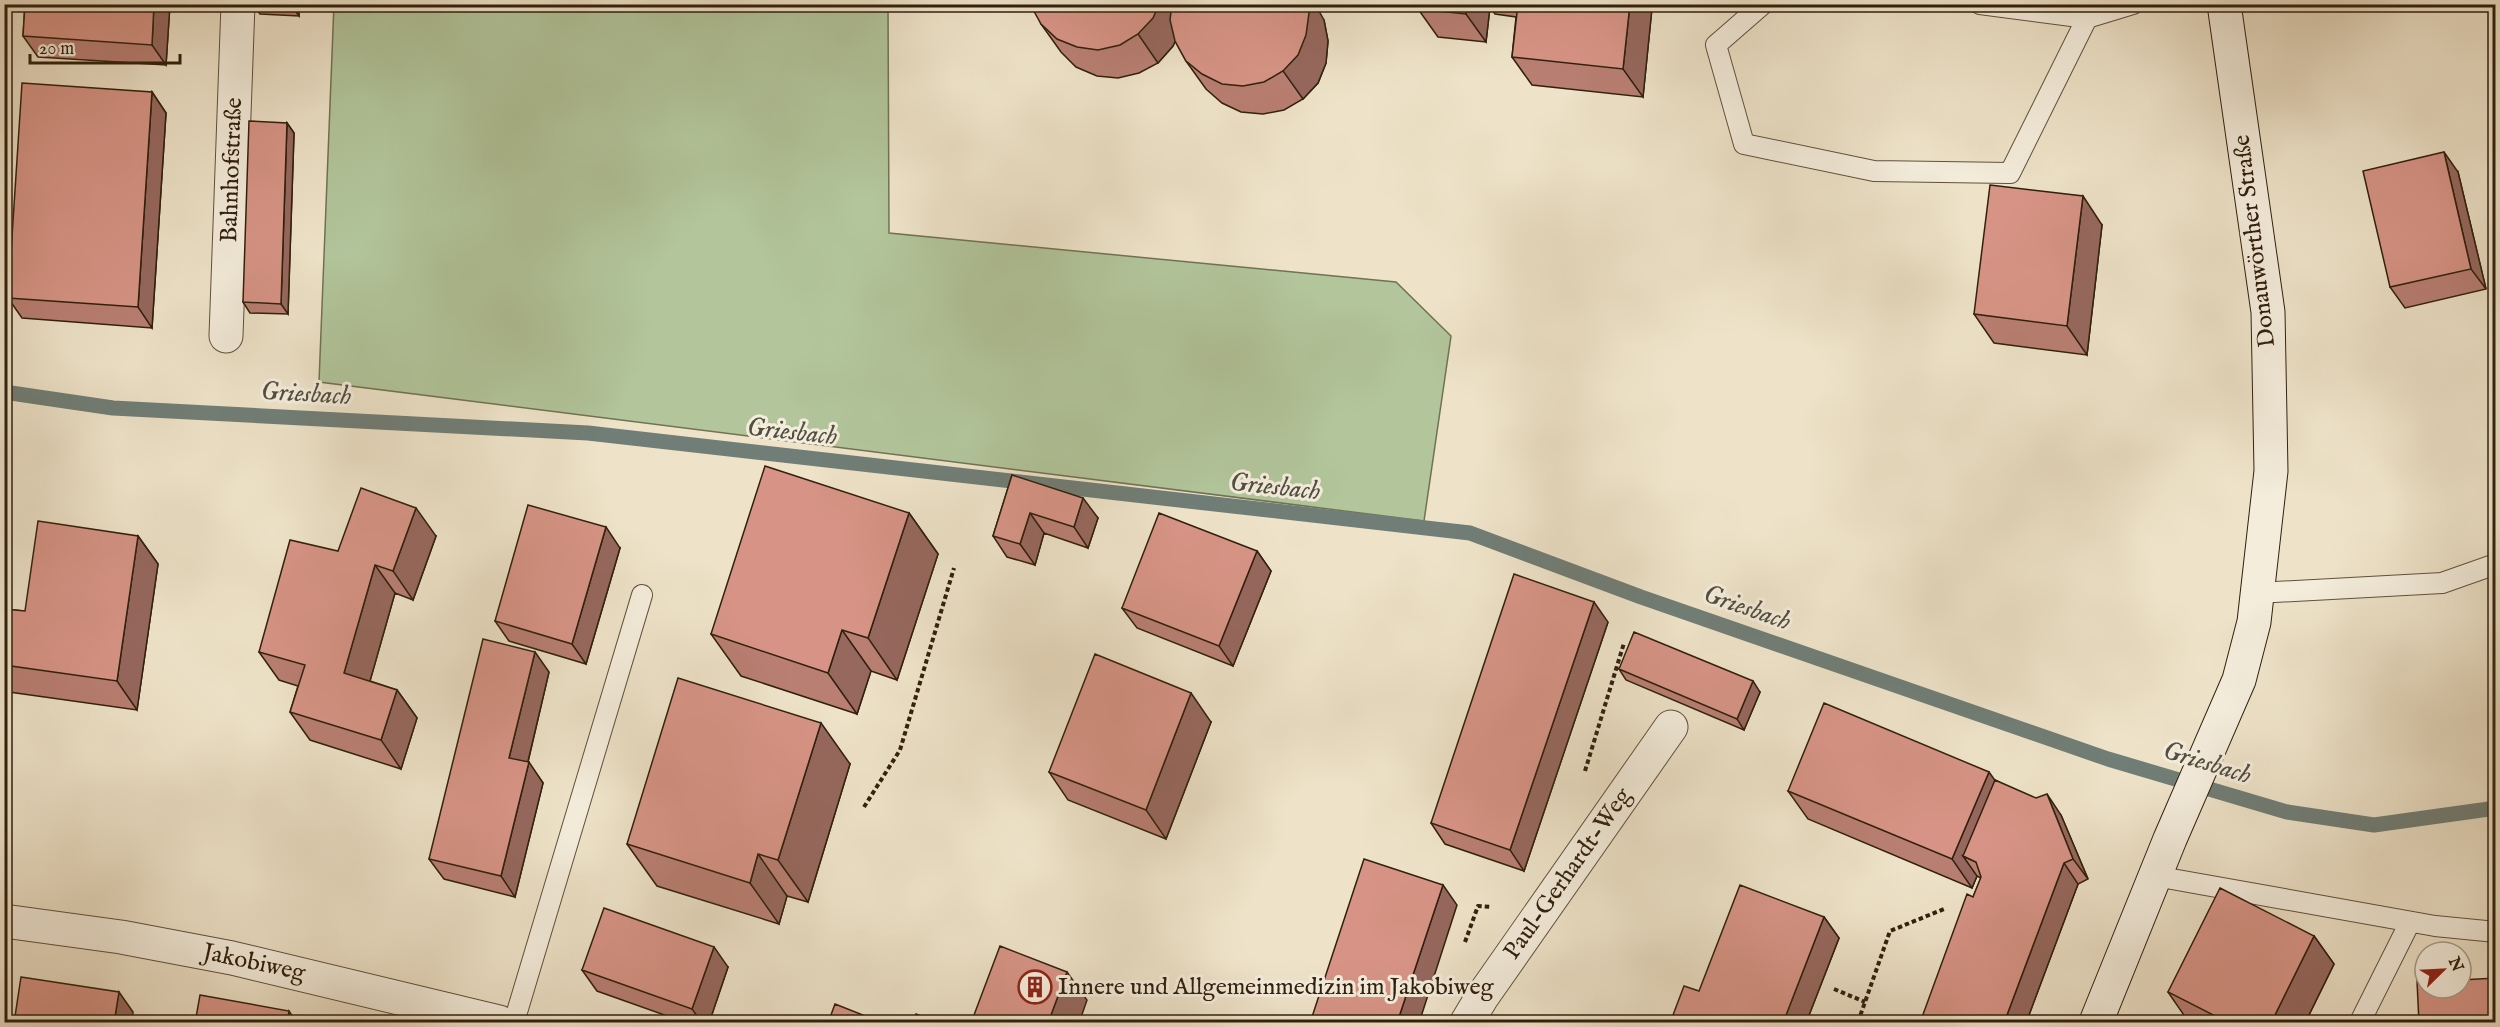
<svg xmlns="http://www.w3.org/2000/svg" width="2500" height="1027" font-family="'IM FELL English',serif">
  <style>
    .green { fill: #b2c59b; stroke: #717254; stroke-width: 1.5 }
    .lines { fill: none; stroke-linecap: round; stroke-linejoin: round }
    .stream { stroke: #707e77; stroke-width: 15 }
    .lane-casing { stroke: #60513c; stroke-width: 22 }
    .street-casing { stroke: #60513c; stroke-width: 35 }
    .secondary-casing { stroke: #30200d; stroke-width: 35 }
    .path { stroke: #30200d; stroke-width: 4; stroke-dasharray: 4.5 3; stroke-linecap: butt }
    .lane { stroke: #f4eddc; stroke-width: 20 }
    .street { stroke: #f4eddc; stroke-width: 33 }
    .secondary { stroke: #f4eddc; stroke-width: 33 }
    .wall { fill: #b97f73; stroke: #30200d; stroke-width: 1.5 }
    .shaded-wall { fill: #96685e; stroke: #30200d; stroke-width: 1.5 }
    .building { fill: #d79486; stroke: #30200d; stroke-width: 1.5 }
    .labels { text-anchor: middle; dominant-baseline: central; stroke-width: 6; stroke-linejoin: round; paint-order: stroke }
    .street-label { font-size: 24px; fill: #30200d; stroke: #f4eddc }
    .poi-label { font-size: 24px; fill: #30200d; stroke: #f4eddc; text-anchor: start }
    .water-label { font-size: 26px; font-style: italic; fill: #504f42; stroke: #f4eddc }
  </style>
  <rect width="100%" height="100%" fill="#eee3c9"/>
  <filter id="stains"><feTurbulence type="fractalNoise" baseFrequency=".00333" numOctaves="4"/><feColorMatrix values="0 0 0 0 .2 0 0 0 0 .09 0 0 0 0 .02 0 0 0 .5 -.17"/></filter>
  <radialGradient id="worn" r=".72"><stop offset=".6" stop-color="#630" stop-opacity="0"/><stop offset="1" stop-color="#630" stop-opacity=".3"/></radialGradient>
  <path class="green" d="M 334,4 L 888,5 L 889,233 L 1396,282 L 1451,336 L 1424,521 L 319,382 Z"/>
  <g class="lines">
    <path class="stream" d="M 4,392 L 113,408 L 588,433 L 1470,533 L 1641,597 L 2108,759 L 2287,812 L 2374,825 L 2496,808"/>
    <defs>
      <path id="lane" d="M 1763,4 L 1716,45 L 1744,144 L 1874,171 L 2010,173 L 2087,18
        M 1980,4 L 2087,18 L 2133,4
        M 2257,593 L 2442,583 L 2496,564
        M 2155,876 L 2435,926 L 2496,932
        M 514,1022 L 642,595
        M 2360,1022 L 2410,922"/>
      <path id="street" d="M 226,336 L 238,4
        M 4,921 L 121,937 L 232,958 L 499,1022
        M 1467,1022 L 1482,997 L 1671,727"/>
      <path id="secondary" d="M 2096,1022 L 2170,839 L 2239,680 L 2254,622 L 2271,471 L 2268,312 L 2224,4"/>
    </defs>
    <use href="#lane" class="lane-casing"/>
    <use href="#street" class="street-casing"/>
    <use href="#secondary" class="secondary-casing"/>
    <path class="path" d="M 1585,771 L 1624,643
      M 864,807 L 900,750 L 954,568
      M 1465,942 L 1478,906 L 1492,907
      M 1834,989 L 1865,1002
      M 1858,1022 L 1890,931 L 1944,909"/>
    <use href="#lane" class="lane"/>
    <use href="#street" class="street"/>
    <use href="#secondary" class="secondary"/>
  </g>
  <path class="wall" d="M 25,4 L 170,4 L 166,65 L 38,57 L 23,36 Z
    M 253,4 L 299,4 L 299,16 L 260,14 Z
    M 1418,4 L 1650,4 L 1652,8 L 1643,97 L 1532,85 L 1512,57 L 1516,17 L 1495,14 L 1490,7 L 1486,42 L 1438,37 L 1418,9 Z
    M 1324,20 L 1328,41 L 1326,63 L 1318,83 L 1303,99 L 1284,110 L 1263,114 L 1241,112 L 1222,103 L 1206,89 L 1186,61 L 1175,41 L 1173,46 L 1158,63 L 1139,73 L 1118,78 L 1097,76 L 1076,67 L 1061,52 L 1041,24 Z
    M 152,92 L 166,113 L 152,328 L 22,318 L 8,298 Z
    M 287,123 L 294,133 L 288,314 L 250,313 L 243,302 Z
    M 2458,172 L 2486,289 L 2405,308 L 2390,287 Z
    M 2102,225 L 2087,355 L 1994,343 L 1974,314 Z
    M 1012,475 L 1098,518 L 1088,548 L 1044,533 L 1035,565 L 1007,557 L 993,536 Z
    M 909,513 L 938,554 L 897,680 L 871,671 L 857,714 L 741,676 L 711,634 Z
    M 138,536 L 158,564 L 137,710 L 9,692 L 4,686 L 4,609 L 25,611 Z
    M 436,536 L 413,600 L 395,593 L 370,681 L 397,690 L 417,718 L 401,769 L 310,740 L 290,712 L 298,686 L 279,680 L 259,652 L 338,551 Z
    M 620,548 L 586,664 L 509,641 L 495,621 Z
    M 1257,551 L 1271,571 L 1233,666 L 1137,628 L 1122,608 Z
    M 1608,622 L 1524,871 L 1445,844 L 1431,823 Z
    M 1619,669 L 1760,692 L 1744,730 L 1626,680 Z
    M 549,672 L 528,762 L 543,783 L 515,897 L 444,879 L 429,859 Z
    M 1211,722 L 1166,839 L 1068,800 L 1049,772 Z
    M 850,764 L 808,902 L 787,896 L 779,924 L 657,886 L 627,844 Z
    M 1995,780 L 2061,815 L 2088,879 L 2078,884 L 2026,1023 L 1923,1023 L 1921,1020 L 1981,878 L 1977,876 L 1972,888 L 1808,819 L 1788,791 Z
    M 1824,917 L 1839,938 L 1806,1023 L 1670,1023 L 1699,991 Z
    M 2314,936 L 2334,964 L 2305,1023 L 2192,1023 L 2188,1021 L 2168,992 Z
    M 728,967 L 709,1023 L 687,1023 L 597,991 L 582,970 Z"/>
  <path class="shaded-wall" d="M 154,4 L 170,4 L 166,65 L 152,45 Z
    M 299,4 L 299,16 L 291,5 Z
    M 1159,4 L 1184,4 L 1182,27 L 1173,46 L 1158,63 L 1138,34 Z
    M 1307,4 L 1315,4 L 1324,20 L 1328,41 L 1326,63 L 1318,83 L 1303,99 L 1283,71 Z
    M 1467,4 L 1488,4 L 1490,7 L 1486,42 L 1466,14 Z
    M 1630,4 L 1650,4 L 1652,8 L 1643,97 L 1623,69 Z
    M 152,92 L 166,113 L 152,328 L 138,307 Z
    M 287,123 L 294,133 L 288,314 L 281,304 Z
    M 2444,152 L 2458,172 L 2486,289 L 2471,269 Z
    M 2083,196 L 2102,225 L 2087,355 L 2067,326 Z
    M 1083,498 L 1098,518 L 1088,548 L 1074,527 Z
    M 416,508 L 436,536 L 413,600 L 393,571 Z
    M 909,513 L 938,554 L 897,680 L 868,638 Z
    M 1030,513 L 1044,533 L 1035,565 L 1020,544 Z
    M 606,527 L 620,548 L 586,664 L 572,644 Z
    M 138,536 L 158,564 L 137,710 L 117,681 Z
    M 1257,551 L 1271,571 L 1233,666 L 1219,646 Z
    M 375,565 L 395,593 L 364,702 L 344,673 Z
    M 1594,602 L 1608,622 L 1524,871 L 1510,850 Z
    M 842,630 L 871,671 L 857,714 L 828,673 Z
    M 535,652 L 549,672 L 524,778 L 509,758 Z
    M 1753,681 L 1760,692 L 1744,730 L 1737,719 Z
    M 397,690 L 417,718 L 401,769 L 381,740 Z
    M 1191,693 L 1211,722 L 1166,839 L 1146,810 Z
    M 821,723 L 850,764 L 808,902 L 778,860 Z
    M 529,762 L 543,783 L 515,897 L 501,876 Z
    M 1989,772 L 2009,800 L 1976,862 L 1963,856 L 1977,876 L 1972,888 L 1952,859 Z
    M 2047,794 L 2061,815 L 2088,879 L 2073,859 Z
    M 758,854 L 787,896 L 779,924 L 750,883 Z
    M 2064,863 L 2078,884 L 2026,1023 L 2004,1023 Z
    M 1443,885 L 1457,905 L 1419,1023 L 1397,1023 Z
    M 1824,917 L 1839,938 L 1806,1023 L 1783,1023 Z
    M 2314,936 L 2334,964 L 2305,1023 L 2271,1023 Z
    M 714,947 L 728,967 L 709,1023 L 702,1023 L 692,1009 Z
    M 1067,972 L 1087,1000 L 1079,1023 L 1048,1023 Z
    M 119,992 L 133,1012 L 132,1023 L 114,1023 Z
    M 289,1011 L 297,1023 L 287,1023 Z
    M 1763,1016 L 1767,1023 L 1760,1023 Z"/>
  <path class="building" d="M 25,4 L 154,4 L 152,45 L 23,36 Z
    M 1030,4 L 1159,4 L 1153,18 L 1138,34 L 1120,45 L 1098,50 L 1077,47 L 1057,39 L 1041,24 Z
    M 1172,4 L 1307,4 L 1309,13 L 1306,35 L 1298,55 L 1283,71 L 1264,82 L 1243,86 L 1222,84 L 1202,74 L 1186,61 L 1175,41 L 1170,20 Z
    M 1418,4 L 1467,4 L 1466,14 L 1418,9 Z
    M 1518,4 L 1630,4 L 1623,69 L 1512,57 Z
    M 22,83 L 152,92 L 138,307 L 8,298 Z
    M 249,121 L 287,123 L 281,304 L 243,302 Z
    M 2444,152 L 2471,269 L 2390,287 L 2363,171 Z
    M 1990,185 L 2083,196 L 2067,326 L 1974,314 Z
    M 765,466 L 909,513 L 868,638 L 842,630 L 828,673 L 711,634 Z
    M 1012,475 L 1083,498 L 1074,527 L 1030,513 L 1020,544 L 993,536 Z
    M 361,488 L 416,508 L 393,571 L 375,565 L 344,673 L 397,690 L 381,740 L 290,712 L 305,665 L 259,652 L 290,540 L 338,551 Z
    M 528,505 L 606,527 L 572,644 L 495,621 Z
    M 1159,513 L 1257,551 L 1219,646 L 1122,608 Z
    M 38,521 L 138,536 L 117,681 L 4,665 L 4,609 L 25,611 Z
    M 1514,574 L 1594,602 L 1510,850 L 1431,823 Z
    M 1634,632 L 1753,681 L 1737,719 L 1619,669 Z
    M 483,639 L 535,652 L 509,758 L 529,762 L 501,876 L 429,859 Z
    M 1095,654 L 1191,693 L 1146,810 L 1049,772 Z
    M 678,678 L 821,723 L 778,860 L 758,854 L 750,883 L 627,844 Z
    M 1824,703 L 1989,772 L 1952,859 L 1788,791 Z
    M 1995,780 L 2036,798 L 2047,794 L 2073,859 L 2064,863 L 2004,1023 L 1928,1023 L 1921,1020 L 1967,894 L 1973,897 L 1981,877 L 1976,862 L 1963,856 Z
    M 1364,859 L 1443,885 L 1397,1023 L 1310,1023 Z
    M 1740,885 L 1824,917 L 1783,1023 L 1778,1023 L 1763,1016 L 1760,1023 L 1670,1023 L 1684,986 L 1699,991 Z
    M 2220,888 L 2314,936 L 2271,1023 L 2229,1023 L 2168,992 Z
    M 604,908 L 714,947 L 692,1009 L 582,970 Z
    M 1000,946 L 1067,972 L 1048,1023 L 971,1023 Z
    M 21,977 L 119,992 L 114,1023 L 14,1023 Z
    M 2496,978 L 2496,1023 L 2419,1023 L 2417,981 L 2425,981 L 2425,988 L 2461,988 L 2461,980 Z
    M 200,995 L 289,1011 L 287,1023 L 195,1023 Z
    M 835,1004 L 883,1023 L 828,1023 Z
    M 916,1014 L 938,1023 L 912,1023 Z"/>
  <defs>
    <symbol id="building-ring" viewBox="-11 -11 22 22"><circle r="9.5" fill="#f4eddc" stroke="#8f2418" stroke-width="1.5"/><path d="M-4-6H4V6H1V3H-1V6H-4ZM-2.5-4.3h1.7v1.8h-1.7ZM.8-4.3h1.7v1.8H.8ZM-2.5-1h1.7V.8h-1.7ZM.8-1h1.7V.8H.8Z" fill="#8f2418"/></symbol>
  </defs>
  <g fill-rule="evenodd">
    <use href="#building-ring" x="1016" y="968" width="38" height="38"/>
  </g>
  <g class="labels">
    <g class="street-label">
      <text transform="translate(232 170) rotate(-88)">Bahnhofstraße</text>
      <text transform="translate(2255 241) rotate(-97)">Donauwörther Straße</text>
      <text transform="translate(1568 874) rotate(-55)">Paul-Gerhardt-Weg</text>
      <text transform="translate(254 963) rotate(12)">Jakobiweg</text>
    </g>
    <g class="poi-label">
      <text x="1058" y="987">Innere und Allgemeinmedizin im Jakobiweg</text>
    </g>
    <g class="water-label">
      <text transform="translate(306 394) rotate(3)">Griesbach</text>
      <text transform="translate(792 432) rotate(6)">Griesbach</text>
      <text transform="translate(1275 487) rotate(6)">Griesbach</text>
      <text transform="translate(1747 608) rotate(19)">Griesbach</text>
      <text transform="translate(2207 763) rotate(17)">Griesbach</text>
    </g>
  </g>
  <rect width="2500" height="1027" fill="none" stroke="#eee3c9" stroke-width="24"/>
  <rect x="6" y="6" width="2488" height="1015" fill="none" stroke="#30200d" stroke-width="3"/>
  <rect x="12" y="12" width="2476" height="1003" fill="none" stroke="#30200d" stroke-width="1.5"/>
  <g transform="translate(2443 970) rotate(66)"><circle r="28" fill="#f4eddc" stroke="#a69b89" stroke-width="1.5"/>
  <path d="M0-4.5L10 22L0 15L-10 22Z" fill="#8f2418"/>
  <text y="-9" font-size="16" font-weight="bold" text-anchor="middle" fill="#30200d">N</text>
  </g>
  <path d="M30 54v9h150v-9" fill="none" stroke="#30200d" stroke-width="3"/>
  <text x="39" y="54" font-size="18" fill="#30200d" stroke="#f4eddc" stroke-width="4.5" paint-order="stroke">20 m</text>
  <rect width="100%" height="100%" filter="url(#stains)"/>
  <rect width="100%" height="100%" fill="url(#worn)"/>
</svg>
